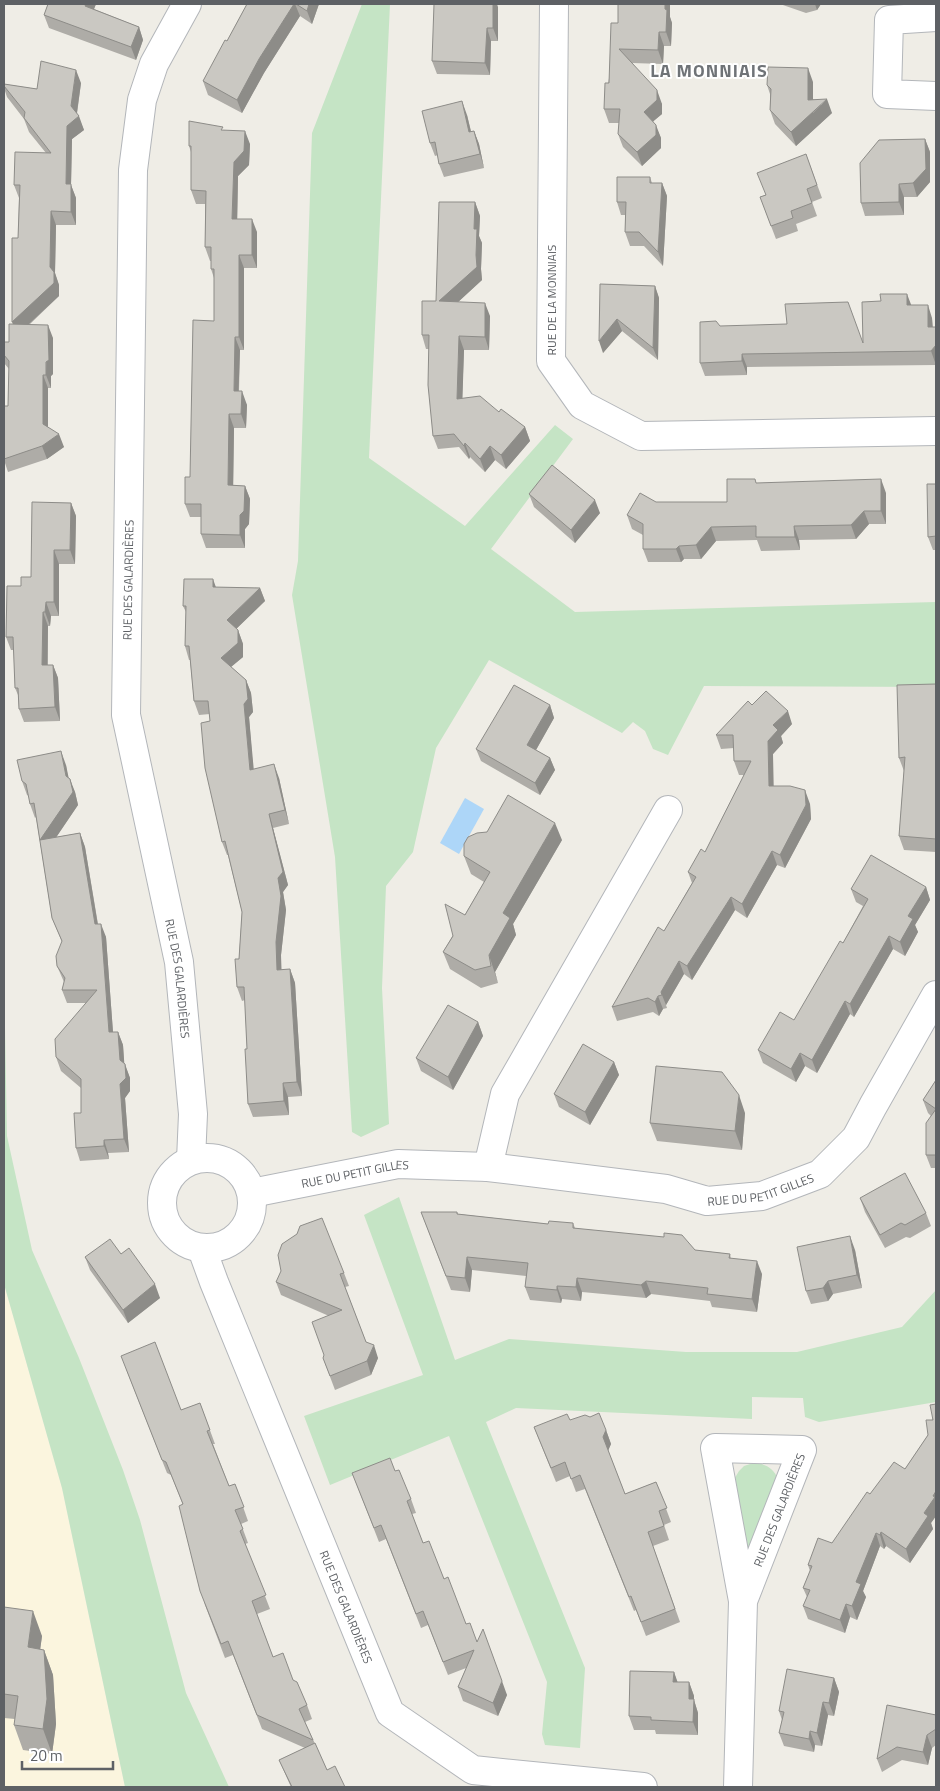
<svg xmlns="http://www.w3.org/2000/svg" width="940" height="1791" font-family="'Titillium Web',sans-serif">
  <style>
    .commercial { fill: #fbf5de }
    .green { fill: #c5e4c5 }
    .water { fill: #add6f8 }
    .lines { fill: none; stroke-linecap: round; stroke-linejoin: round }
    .street-casing { stroke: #b3b6ba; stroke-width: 30 }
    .street { stroke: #fff; stroke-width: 28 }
    .wall { fill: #aeaca7 }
    .shaded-wall { fill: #8d8c88 }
    .building { fill: #cac8c2; stroke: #8d8c88 }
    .labels { text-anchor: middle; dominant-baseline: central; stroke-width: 4; stroke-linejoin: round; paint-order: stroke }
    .street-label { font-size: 12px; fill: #5e6165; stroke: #fff }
    .district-label { font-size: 18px; font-weight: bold; letter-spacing: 1px; fill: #6f7377; stroke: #fff }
  </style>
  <rect width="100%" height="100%" fill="#efede6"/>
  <path class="commercial" d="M 4,1284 L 62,1488 L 125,1787 L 4,1787 Z"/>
  <path class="green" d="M 362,4 L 390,4 L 369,458 L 465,526 L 555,425 L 573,439 L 491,549 L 575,612 L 936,602 L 936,687 L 704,686 L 668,755 L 653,749 L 645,731 L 633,722 L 622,733 L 489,660 L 436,748 L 413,852 L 386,886 L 382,988 L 389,1124 L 361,1137 L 352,1132 L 335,857 L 292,595 L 298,561 L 312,133 Z
    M 4,973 L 7,1136 L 32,1250 L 79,1358 L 123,1470 L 140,1520 L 186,1693 L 229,1787 L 125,1787 L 62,1488 L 4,1284 Z
    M 399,1197 L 455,1360 L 509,1339 L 686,1352 L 797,1352 L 902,1327 L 936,1290 L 936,1402 L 819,1422 L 805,1417 L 803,1398 L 752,1397 L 752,1419 L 516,1408 L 486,1422 L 585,1668 L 580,1748 L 545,1745 L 542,1734 L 547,1682 L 449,1436 L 330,1485 L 304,1416 L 423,1375 L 364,1215 Z
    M 753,1463 C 764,1463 774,1468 778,1479 L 750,1549 L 747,1548 L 733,1481 L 739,1471 L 744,1466 Z"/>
  <path class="water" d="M 465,798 L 484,809 L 459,854 L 440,843 Z"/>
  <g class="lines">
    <defs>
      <g id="street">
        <path id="s1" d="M 187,4 L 154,64 L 142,100 L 133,170 L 126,715 L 179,962 L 193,1114 L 191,1160"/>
        <path d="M 554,4 L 551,361 L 582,405 L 641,436 L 936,431"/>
        <path d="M 936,17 L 889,20 L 887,94 L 936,96"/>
        <circle cx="207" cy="1203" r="45"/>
        <path d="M 488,1167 L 505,1094 L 668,810"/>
        <path id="s2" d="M 252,1193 L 398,1164 L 488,1167 L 666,1189 L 707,1201 L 762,1196 L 820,1174 L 856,1138 L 873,1106 L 936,995"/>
        <path id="s3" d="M 202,1249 L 214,1282 L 390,1713 L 473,1770 L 643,1787"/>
        <path id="s4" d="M 738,1787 L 743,1601 L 802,1450 L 715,1448 L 743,1601"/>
      </g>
    </defs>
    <use href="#street" class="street-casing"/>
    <use href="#street" class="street"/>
  </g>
  <path class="wall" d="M 48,4 L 96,4 L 94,9 L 139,27 L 143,40 L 136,60 L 49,28 L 44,15 Z
    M 247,4 L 319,4 L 312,24 L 300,16 L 264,73 L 242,113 L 208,95 L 203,81 L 227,41 Z
    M 780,4 L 821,4 L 817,10 L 806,13 Z
    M 670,5 L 670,17 L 672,23 L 671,46 L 664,46 L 663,64 L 632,63 L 662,104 L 662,114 L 653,121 L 661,138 L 661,148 L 642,166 L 623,147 L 618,134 L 619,123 L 609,123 L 604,109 L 618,23 Z
    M 498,7 L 498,41 L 491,41 L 490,75 L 437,74 L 432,61 Z
    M 813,82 L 813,99 L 832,113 L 796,146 L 775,124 L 770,110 L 770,94 L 767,85 Z
    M 81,83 L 77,114 L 84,130 L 72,139 L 71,185 L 76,198 L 76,225 L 56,225 L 55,273 L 59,285 L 59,296 L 29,325 L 53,338 L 53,374 L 51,376 L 51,388 L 48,388 L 48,427 L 64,447 L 47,459 L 8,472 L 4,460 L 4,406 L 8,406 L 9,369 L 4,363 L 4,342 L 9,342 L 13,324 L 18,238 L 19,198 L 14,185 L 46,153 L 29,132 L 24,119 L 7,97 L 4,88 L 4,84 L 37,89 Z
    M 467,115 L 471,131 L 474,131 L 479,144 L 484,168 L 444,177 L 439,164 L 438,155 L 435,156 L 430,143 Z
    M 224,130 L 250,144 L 249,165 L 238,176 L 237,219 L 257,232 L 257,268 L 244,268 L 244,350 L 240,350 L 239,391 L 247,405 L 246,428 L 234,428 L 233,485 L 245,486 L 250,499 L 249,524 L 245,529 L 245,548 L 206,548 L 201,534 L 201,517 L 190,517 L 185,504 L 190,477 L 214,321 L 214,278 L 211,269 L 211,261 L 210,261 L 205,247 L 205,204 L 196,204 L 191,190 L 191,152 L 189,146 Z
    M 925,139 L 930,152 L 930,182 L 917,197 L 904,197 L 904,215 L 865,216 L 861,203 Z
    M 806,154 L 822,198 L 812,202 L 817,216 L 796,224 L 798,231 L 776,239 L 760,197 L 765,195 Z
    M 650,177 L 652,183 L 662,183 L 667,196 L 663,266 L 644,246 L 630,246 L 625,232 L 625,215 L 621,215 L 617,202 Z
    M 475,202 L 480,216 L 479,236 L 482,243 L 481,269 L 482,280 L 458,302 L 490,316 L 489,350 L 464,350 L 462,399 L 499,412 L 525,427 L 530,441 L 506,469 L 495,460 L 485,472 L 470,457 L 469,459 L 459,447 L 438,449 L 433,436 L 429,349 L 426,349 L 422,335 L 436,301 Z
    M 600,284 L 655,286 L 659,298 L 658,360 L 622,331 L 603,353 Z
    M 911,305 L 932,318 L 933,327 L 936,327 L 936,365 L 747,367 L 747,375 L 705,376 L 700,363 L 720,326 L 863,343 Z
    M 757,483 L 886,493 L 886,524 L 869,524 L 856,539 L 799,540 L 800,550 L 761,551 L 757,540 L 716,541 L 701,559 L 684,559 L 681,562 L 648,562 L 643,549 L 643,535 L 632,529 L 627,515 L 656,502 L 727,502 Z
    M 936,484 L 936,550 L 933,550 L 928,537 Z
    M 529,494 L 600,513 L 575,543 L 534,507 Z
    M 71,503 L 76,516 L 75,564 L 59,564 L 59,616 L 51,616 L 50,626 L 48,626 L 48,665 L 53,665 L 58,678 L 60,721 L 24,722 L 19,709 L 18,695 L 15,688 L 14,650 L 11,650 L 6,637 L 21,586 L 31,577 Z
    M 216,587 L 260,588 L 265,601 L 236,629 L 238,630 L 243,644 L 243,657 L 231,667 L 246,680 L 251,693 L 253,712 L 249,717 L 253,769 L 279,778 L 289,824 L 273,828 L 288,885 L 283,892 L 286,910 L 281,955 L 281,970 L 290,969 L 295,983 L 302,1096 L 288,1097 L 289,1115 L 253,1117 L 248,1104 L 247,1049 L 245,1000 L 242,1001 L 237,987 L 242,912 L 228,855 L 227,855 L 222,842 L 210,714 L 199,715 L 194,701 L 190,660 L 189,660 L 185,646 L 186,612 L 183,606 Z
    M 936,684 L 936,852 L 904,850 L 899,836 L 904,771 L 899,758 Z
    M 550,705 L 554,718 L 536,750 L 550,758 L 555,770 L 540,795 L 481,761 L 476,749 Z
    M 752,705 L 792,724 L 781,736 L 783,743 L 773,754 L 773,786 L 810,804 L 811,819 L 785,868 L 777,865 L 747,918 L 735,910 L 692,980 L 684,974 L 666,1005 L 667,1008 L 663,1009 L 659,1016 L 653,1012 L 617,1021 L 612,1007 L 664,931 L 692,883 L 688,872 L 705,852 L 744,775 L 739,775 L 734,761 L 734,748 L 721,749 L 716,735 Z
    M 66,765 L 68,778 L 75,792 L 78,805 L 56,837 L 80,833 L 85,847 L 98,924 L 106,937 L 113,1032 L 118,1032 L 123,1045 L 124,1063 L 130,1078 L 130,1091 L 125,1098 L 129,1152 L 108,1153 L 109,1159 L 80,1161 L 76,1148 L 81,1113 L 81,1088 L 61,1071 L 56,1057 L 86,1003 L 67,1003 L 62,990 L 64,982 L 57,966 L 62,942 L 52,918 L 36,817 L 35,818 L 30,804 L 29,796 L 27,795 L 22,781 Z
    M 562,840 L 513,924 L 516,935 L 495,972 L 498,983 L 481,988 L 450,969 L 443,952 L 484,882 L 471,874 L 464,856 Z
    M 926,887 L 930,900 L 915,925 L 918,932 L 905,956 L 893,949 L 854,1017 L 850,1014 L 817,1073 L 805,1066 L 796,1082 L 763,1063 L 758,1050 L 794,1020 L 843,943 L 863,906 L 856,902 L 851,889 Z
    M 478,1022 L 483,1036 L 453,1090 L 421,1071 L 416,1058 Z
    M 614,1062 L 619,1075 L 590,1125 L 559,1107 L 554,1094 Z
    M 936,1080 L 936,1168 L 931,1168 L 926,1155 L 931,1116 L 928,1113 L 923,1100 Z
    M 745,1113 L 742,1150 L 657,1141 L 650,1123 Z
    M 860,1198 L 926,1213 L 931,1226 L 910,1238 L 906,1237 L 885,1248 L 865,1212 Z
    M 421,1212 L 457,1212 L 458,1214 L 548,1224 L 573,1223 L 575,1228 L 695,1250 L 730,1254 L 731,1259 L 762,1274 L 757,1312 L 712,1307 L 710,1301 L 651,1294 L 646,1298 L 582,1292 L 581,1301 L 562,1299 L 561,1303 L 530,1300 L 525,1287 L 526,1276 L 472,1270 L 470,1292 L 451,1290 Z
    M 855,1250 L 862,1288 L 833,1294 L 828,1301 L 811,1304 L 806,1291 Z
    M 121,1254 L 160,1298 L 128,1323 L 90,1270 L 85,1257 Z
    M 344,1273 L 349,1286 L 345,1287 L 366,1342 L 378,1358 L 371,1375 L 335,1390 L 323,1358 L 324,1356 L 329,1316 L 281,1295 L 276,1282 Z
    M 126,1369 L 181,1410 L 200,1403 L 215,1444 L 213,1444 L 229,1486 L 235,1484 L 248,1521 L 241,1524 L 248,1543 L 245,1544 L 270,1609 L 257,1614 L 273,1657 L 293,1680 L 307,1705 L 312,1719 L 305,1722 L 327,1770 L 345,1787 L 291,1787 L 279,1760 L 305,1748 L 262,1729 L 233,1655 L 225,1658 L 205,1605 L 183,1505 L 171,1475 L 167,1473 Z
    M 936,1404 L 936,1516 L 931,1523 L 933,1529 L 910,1563 L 886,1546 L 884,1549 L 880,1546 L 863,1591 L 866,1597 L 857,1620 L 850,1617 L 845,1633 L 808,1619 L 803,1606 L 807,1597 L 803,1588 L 810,1571 L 808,1565 L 832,1543 L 870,1494 L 905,1469 L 928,1435 Z
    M 570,1420 L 606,1430 L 611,1444 L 608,1450 L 625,1494 L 656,1482 L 671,1522 L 664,1525 L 669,1540 L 653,1546 L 680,1622 L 646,1636 L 636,1610 L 634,1611 L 585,1489 L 576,1492 L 570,1476 L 556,1482 L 534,1427 Z
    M 395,1471 L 411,1499 L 416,1513 L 412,1514 L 423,1543 L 444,1579 L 466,1624 L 507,1695 L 498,1716 L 463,1701 L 458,1687 L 466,1668 L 448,1675 L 428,1625 L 421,1628 L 386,1539 L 379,1542 L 352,1473 Z
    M 4,1607 L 42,1636 L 40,1650 L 44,1650 L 53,1675 L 56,1724 L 52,1754 L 23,1750 L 14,1725 L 15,1719 L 4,1718 Z
    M 674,1672 L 677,1682 L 689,1682 L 694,1696 L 694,1700 L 698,1713 L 698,1735 L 656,1734 L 655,1730 L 634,1730 L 629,1716 Z
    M 834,1678 L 839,1692 L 834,1716 L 828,1715 L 822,1746 L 815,1745 L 814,1752 L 784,1746 L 779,1733 L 782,1720 L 779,1711 Z
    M 936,1715 L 936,1745 L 932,1748 L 928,1765 L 902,1760 L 882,1772 L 877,1759 Z"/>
  <path class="shaded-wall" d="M 86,4 L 96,4 L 90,19 L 85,6 Z
    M 294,4 L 295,4 L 300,16 L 264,73 L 242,113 L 237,100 L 259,59 Z
    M 309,4 L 319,4 L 312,24 L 307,11 Z
    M 493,4 L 497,4 L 498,7 L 498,41 L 493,28 Z
    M 665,4 L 670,4 L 670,17 L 672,23 L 671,46 L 666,32 Z
    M 815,4 L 821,4 L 817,10 Z
    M 139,27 L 143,40 L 136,60 L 131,47 Z
    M 487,28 L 491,41 L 490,75 L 485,63 Z
    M 659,32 L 664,46 L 663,64 L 658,50 Z
    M 808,68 L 813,82 L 813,113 L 827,99 L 832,113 L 796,146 L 791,132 L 808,100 Z
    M 76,70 L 81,83 L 76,119 L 79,116 L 84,130 L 72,139 L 71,185 L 76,198 L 76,225 L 71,212 L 66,184 L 67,126 L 71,106 Z
    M 657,90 L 662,104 L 662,114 L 649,125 L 644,112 Z
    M 462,101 L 467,115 L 474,145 L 469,132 Z
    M 656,125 L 661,138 L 661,148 L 642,166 L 637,152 Z
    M 245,131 L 250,144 L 249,165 L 238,176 L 237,232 L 232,219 L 234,162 Z
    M 474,131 L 479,144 L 484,168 L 480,154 Z
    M 925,139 L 930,152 L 930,182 L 917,197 L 913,183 Z
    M 662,183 L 667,196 L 663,266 L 658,252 Z
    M 899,184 L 904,197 L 904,215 L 899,202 Z
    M 475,202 L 480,216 L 479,236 L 482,243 L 481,269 L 482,280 L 444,315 L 439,301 L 476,255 L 474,229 Z
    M 51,211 L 56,225 L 55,273 L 59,285 L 59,296 L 17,335 L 12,322 L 50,267 Z
    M 252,219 L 257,232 L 257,268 L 252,255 Z
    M 239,255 L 244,268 L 244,350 L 239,337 Z
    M 655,286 L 659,298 L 658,360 L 653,348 Z
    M 907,294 L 912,307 L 907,305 Z
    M 485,303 L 490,316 L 489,350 L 485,337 Z
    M 928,305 L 932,318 L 933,341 L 928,327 Z
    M 617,319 L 622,331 L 603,353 L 599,341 Z
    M 48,325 L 53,338 L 53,374 L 51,376 L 51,388 L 46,375 Z
    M 459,336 L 464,350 L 462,413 L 457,399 Z
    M 235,337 L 240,350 L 238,405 L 234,391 Z
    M 936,345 L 936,365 L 931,351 Z
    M 742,354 L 747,367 L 747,375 L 742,361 Z
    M 43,375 L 48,388 L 48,437 L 43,424 Z
    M 242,391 L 247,405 L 246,428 L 241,414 Z
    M 229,414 L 234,428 L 233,499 L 228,485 Z
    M 525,427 L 530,441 L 506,469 L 501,455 Z
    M 59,434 L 64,447 L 47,459 L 42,446 Z
    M 465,443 L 470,457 L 469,459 L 464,446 Z
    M 490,446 L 495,460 L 485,472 L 480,459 Z
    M 881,479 L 886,493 L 886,524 L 881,511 Z
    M 245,486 L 250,499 L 249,524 L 245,529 L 245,548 L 240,535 L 240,515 Z
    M 595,500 L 600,513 L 575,543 L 571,530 Z
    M 71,503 L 76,516 L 75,564 L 70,550 Z
    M 864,511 L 869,524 L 856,539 L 851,525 Z
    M 794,526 L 799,540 L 800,550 L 795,537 Z
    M 711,527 L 716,541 L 701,559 L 696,545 Z
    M 679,546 L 684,559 L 681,562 L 676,549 Z
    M 54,550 L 59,564 L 59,616 L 54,602 Z
    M 213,579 L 218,593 L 213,587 Z
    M 260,588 L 265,601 L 232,633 L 227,620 Z
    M 46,602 L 51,616 L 50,626 L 45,612 Z
    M 43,612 L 48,626 L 47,679 L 42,665 Z
    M 238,630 L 243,644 L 243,657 L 226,671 L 221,658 Z
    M 53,665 L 58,678 L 60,721 L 55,707 Z
    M 246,680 L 251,693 L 253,712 L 249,717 L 255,783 L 250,770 L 244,704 Z
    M 550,705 L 554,718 L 532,757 L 527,745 Z
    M 788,711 L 792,724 L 781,736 L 783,743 L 773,754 L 774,800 L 769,786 L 768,741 L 773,725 Z
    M 61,751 L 66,765 L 71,789 L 66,776 Z
    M 550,758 L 555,770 L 540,795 L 535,783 Z
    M 274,764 L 279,778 L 289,824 L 285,810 Z
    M 70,779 L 75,792 L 78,805 L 45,854 L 40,840 Z
    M 805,790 L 810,804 L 811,819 L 785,868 L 780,855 Z
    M 269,814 L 273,828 L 288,885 L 283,892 L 286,910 L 281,955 L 282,983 L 277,970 Z
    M 555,823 L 562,840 L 513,924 L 516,935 L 495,972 L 498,983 L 489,955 L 503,913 Z
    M 80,833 L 85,847 L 100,938 L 95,924 Z
    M 772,851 L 777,865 L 747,918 L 742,904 Z
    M 926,887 L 930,900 L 915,925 L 918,932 L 905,956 L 900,942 L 908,916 Z
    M 731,897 L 735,910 L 692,980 L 687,966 Z
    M 101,924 L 106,937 L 114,1046 L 109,1032 Z
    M 889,936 L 893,949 L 854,1017 L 850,1004 Z
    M 679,961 L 684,974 L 666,1005 L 662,995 L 661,992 Z
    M 290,969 L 295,983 L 302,1096 L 297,1082 Z
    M 658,996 L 663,1009 L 659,1016 L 655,1002 Z
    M 845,1001 L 850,1014 L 817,1073 L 812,1060 Z
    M 478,1022 L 483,1036 L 453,1090 L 448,1077 Z
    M 118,1032 L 123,1045 L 125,1073 L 120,1060 Z
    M 800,1053 L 805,1066 L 796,1082 L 791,1069 Z
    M 614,1062 L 619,1075 L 590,1125 L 585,1112 Z
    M 125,1064 L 130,1078 L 130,1091 L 125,1098 L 129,1152 L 124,1139 L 120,1084 Z
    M 283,1083 L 288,1097 L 289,1115 L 284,1101 Z
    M 739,1095 L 745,1113 L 742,1150 L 735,1131 Z
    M 104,1140 L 108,1153 L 109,1159 L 104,1146 Z
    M 850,1236 L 855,1250 L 862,1288 L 857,1275 Z
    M 467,1257 L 472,1270 L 470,1292 L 465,1278 Z
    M 757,1261 L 762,1274 L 757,1312 L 752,1299 Z
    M 577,1278 L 582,1292 L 581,1301 L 576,1287 Z
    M 646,1281 L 651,1294 L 646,1298 L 641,1285 Z
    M 828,1281 L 833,1294 L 828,1301 L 823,1288 Z
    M 155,1284 L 160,1298 L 128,1323 L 123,1310 Z
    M 557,1286 L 562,1299 L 561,1303 L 557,1290 Z
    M 374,1345 L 378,1358 L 371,1375 L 367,1361 Z
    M 606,1430 L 611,1444 L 608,1451 L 603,1437 Z
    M 936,1491 L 936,1516 L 931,1523 L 933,1529 L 910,1563 L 906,1549 Z
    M 881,1532 L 886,1546 L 884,1549 L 880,1535 Z
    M 876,1533 L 880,1546 L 863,1591 L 866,1597 L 857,1620 L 852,1606 L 856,1582 Z
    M 846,1604 L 850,1617 L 845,1633 L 840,1620 Z
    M 33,1611 L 42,1636 L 37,1672 L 28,1647 Z
    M 44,1650 L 53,1675 L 56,1724 L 52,1754 L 43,1729 Z
    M 674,1672 L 679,1686 L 673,1682 Z
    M 834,1678 L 839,1692 L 834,1716 L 829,1703 Z
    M 502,1681 L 507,1695 L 498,1716 L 493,1703 Z
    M 689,1682 L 694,1696 L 694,1700 L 698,1713 L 698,1735 L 693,1722 L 689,1699 Z
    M 823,1702 L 828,1715 L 822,1746 L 817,1733 Z
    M 810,1731 L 815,1745 L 814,1752 L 809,1739 Z
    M 927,1735 L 932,1748 L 928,1765 L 923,1752 Z"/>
  <path class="building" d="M 48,4 L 86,4 L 85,6 L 139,27 L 131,47 L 44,15 Z
    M 247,4 L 294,4 L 259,59 L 237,100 L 203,81 L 225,40 L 227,41 Z
    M 296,4 L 309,4 L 307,11 Z
    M 434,4 L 493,4 L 493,28 L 487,28 L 485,63 L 432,61 Z
    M 618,4 L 665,4 L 665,9 L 667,10 L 666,32 L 659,32 L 658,50 L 619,49 L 657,90 L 657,100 L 644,112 L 656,125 L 656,135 L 637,152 L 618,134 L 620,109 L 604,109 L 605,83 L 609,83 L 611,23 L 618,23 Z
    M 41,61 L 76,70 L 71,106 L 79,116 L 67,126 L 66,184 L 71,184 L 71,212 L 51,211 L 50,267 L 54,272 L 54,283 L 12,322 L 12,238 L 18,238 L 20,185 L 14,185 L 15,152 L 51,153 L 24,118 L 25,112 L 4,86 L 4,84 L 37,89 Z
    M 768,67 L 808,68 L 808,100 L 827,99 L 791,132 L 770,110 L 771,89 L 767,85 Z
    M 462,101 L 469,132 L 474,131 L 480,154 L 439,164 L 435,142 L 430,143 L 422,111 Z
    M 189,121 L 223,127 L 221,130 L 245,131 L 244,151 L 234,162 L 232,219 L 252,219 L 252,255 L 239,255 L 239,337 L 235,337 L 234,391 L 242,391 L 241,414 L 229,414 L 228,485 L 245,486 L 244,511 L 240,515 L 240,535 L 201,534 L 201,504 L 185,504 L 185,477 L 190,477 L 193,320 L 214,321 L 214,269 L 211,269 L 211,247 L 205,247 L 206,191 L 191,190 L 191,146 L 189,146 Z
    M 925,139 L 926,169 L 913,183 L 899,184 L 899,202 L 861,203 L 860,163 L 879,140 Z
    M 806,154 L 817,185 L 807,189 L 812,203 L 791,211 L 793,218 L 771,226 L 760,197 L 766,195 L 757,173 Z
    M 617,177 L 650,177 L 650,183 L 662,183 L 658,252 L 639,232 L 625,232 L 626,202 L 617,202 Z
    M 439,202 L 475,202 L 474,229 L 477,229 L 476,255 L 477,267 L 439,301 L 485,303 L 485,337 L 459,336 L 457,399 L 480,396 L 499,412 L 501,409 L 525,427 L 501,455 L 490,446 L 480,459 L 465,443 L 464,446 L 454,434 L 433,436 L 428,385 L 429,335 L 422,335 L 422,301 L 436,301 Z
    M 600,284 L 655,286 L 653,348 L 617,319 L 599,341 Z
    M 880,294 L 907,294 L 907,305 L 928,305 L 928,327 L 936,327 L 936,345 L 931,351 L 742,354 L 742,361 L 700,363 L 700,322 L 716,321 L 720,326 L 787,324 L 785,304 L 848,302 L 863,343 L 862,302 L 881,301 Z
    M 9,324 L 48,325 L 49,360 L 46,362 L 46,375 L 43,375 L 43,424 L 59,434 L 42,446 L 4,459 L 4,406 L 8,406 L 9,361 L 4,355 L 4,342 L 9,342 Z
    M 552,465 L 595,500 L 571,530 L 529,494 Z
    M 727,479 L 755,479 L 756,483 L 881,479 L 881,511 L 864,511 L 851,525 L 794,526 L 795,537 L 756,537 L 756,526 L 711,527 L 696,545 L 679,546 L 676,549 L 643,549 L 643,524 L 627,515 L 640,493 L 656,502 L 727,502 Z
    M 927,484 L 936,484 L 936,536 L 928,537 Z
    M 32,502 L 71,503 L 70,550 L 54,550 L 54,602 L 46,602 L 45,612 L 43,612 L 42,665 L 53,665 L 55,707 L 19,709 L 18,688 L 15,688 L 13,637 L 6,637 L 7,586 L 21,586 L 21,577 L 31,577 Z
    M 184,579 L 213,579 L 213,587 L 260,588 L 227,620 L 238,630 L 238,643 L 221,658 L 246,680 L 248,699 L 244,704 L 250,770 L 274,764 L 285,810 L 269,814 L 283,872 L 278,878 L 281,896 L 276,942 L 277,970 L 290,969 L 297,1082 L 283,1083 L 284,1101 L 248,1104 L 245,1049 L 247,1049 L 244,987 L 237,987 L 235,959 L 239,959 L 242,912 L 225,841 L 222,842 L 205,768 L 201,723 L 210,721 L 208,701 L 194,701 L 189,646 L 185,646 L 186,606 L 183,606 Z
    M 936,684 L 936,839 L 899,836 L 905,757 L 899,758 L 897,685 Z
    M 514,685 L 550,705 L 527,745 L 550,758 L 535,783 L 476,749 Z
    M 766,691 L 788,711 L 773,725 L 778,730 L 768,741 L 769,786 L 790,786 L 805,790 L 806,805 L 780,855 L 772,851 L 742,904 L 731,897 L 687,966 L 679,961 L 661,992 L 662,995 L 658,996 L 655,1002 L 648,998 L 612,1007 L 658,927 L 664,931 L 696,877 L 688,872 L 701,849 L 705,852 L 751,761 L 734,761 L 733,735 L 716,735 L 748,701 L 752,705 Z
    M 61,751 L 66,776 L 70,779 L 73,792 L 40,840 L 80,833 L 95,924 L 101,924 L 109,1032 L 118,1032 L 120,1060 L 125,1064 L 126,1078 L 120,1084 L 124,1139 L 104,1140 L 104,1146 L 76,1148 L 74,1113 L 81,1113 L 81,1079 L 56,1057 L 55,1039 L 97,990 L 62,990 L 65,978 L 57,966 L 56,956 L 62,941 L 52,918 L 34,803 L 30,804 L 26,784 L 22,781 L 17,760 Z
    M 508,795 L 555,823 L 503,913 L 510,918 L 489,955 L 491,966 L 475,970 L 443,952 L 453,936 L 445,904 L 465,915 L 490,872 L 464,856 L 464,844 L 468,837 L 477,833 L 487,832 Z
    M 871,855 L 926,887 L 908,916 L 913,919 L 900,942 L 889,936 L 850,1004 L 845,1001 L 812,1060 L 800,1053 L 791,1069 L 758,1050 L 780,1012 L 794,1020 L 840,941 L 843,943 L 868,899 L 851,889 Z
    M 448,1005 L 478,1022 L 448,1077 L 416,1058 Z
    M 583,1044 L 614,1062 L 585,1112 L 554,1094 Z
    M 656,1066 L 722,1072 L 739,1095 L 735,1131 L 650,1123 Z
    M 936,1080 L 936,1155 L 926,1155 L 926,1123 L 936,1109 L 923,1100 Z
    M 905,1173 L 926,1213 L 905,1225 L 901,1223 L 880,1235 L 860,1198 Z
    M 421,1212 L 457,1212 L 457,1214 L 548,1224 L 549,1221 L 573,1223 L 573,1228 L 664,1237 L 664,1233 L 682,1235 L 695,1250 L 730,1254 L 729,1258 L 757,1261 L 752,1299 L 707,1294 L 708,1288 L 646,1281 L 641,1285 L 577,1278 L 576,1287 L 557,1286 L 557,1290 L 525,1287 L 528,1263 L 467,1257 L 465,1278 L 446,1276 Z
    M 322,1218 L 344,1273 L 340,1274 L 366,1342 L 374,1345 L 367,1361 L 330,1376 L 323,1358 L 324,1355 L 312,1322 L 342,1310 L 276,1282 L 281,1271 L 278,1255 L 282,1244 L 297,1234 L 300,1226 Z
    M 850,1236 L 857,1275 L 828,1281 L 823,1288 L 806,1291 L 797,1247 Z
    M 110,1239 L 121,1254 L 129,1248 L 155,1284 L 123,1310 L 85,1257 Z
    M 155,1342 L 181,1410 L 200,1403 L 210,1430 L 207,1431 L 229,1486 L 235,1484 L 244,1507 L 235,1510 L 243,1529 L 240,1531 L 266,1595 L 252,1601 L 273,1657 L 283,1653 L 293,1680 L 297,1682 L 307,1705 L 299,1709 L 313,1740 L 257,1715 L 228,1641 L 221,1644 L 200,1591 L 179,1506 L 183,1504 L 166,1462 L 162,1460 L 121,1356 Z
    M 936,1404 L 936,1491 L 933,1496 L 935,1497 L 924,1513 L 928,1516 L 906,1549 L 881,1532 L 880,1535 L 876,1533 L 856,1582 L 861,1584 L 852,1606 L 846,1604 L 840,1620 L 803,1606 L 810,1590 L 803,1588 L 812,1566 L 808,1565 L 818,1538 L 832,1543 L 867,1492 L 870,1494 L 894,1462 L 905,1469 L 928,1435 L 926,1420 L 933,1420 L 930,1405 Z
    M 599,1413 L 606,1430 L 603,1437 L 625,1494 L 656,1482 L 667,1508 L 659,1511 L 664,1526 L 648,1532 L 675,1609 L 641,1622 L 631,1596 L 629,1597 L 580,1475 L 571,1479 L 565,1462 L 551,1468 L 534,1427 L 567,1414 L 570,1420 L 585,1415 L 590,1417 Z
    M 390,1458 L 395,1471 L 399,1470 L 411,1499 L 407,1501 L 423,1543 L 429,1541 L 444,1579 L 448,1577 L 466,1624 L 470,1623 L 477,1642 L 483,1629 L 502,1681 L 493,1703 L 458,1687 L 474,1650 L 443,1662 L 423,1611 L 416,1614 L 381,1525 L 374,1528 L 352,1473 Z
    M 4,1607 L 33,1611 L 28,1647 L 44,1650 L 47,1699 L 43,1729 L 14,1725 L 18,1696 L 4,1694 Z
    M 787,1669 L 834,1678 L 829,1703 L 823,1702 L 817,1733 L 810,1731 L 809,1739 L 779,1733 L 784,1712 L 779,1711 Z
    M 630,1671 L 674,1672 L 673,1682 L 689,1682 L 689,1699 L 694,1699 L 693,1722 L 651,1720 L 651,1717 L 629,1716 Z
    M 887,1705 L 936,1715 L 936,1729 L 927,1735 L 923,1752 L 897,1747 L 877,1759 Z
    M 315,1743 L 327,1770 L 335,1766 L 345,1787 L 292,1787 L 279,1760 Z"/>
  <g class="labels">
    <g class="street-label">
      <text transform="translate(551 300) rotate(-90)">RUE DE LA MONNIAIS</text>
      <text transform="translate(128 580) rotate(-89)">RUE DES GALARDIÈRES</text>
      <text stroke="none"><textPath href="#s1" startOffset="991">RUE DES GALARDIÈRES</textPath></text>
      <text stroke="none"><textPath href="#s2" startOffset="105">RUE DU PETIT GILLES</textPath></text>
      <text stroke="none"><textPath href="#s2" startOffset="516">RUE DU PETIT GILLES</textPath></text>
      <text stroke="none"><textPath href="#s4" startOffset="284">RUE DES GALARDIÈRES</textPath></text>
      <text stroke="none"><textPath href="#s3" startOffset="386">RUE DES GALARDIÈRES</textPath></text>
    </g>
    <g class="district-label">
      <text x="709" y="70">LA MONNIAIS</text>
    </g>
  </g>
  <rect width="940" height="1791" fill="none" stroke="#5e6165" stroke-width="10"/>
  <path d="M22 1761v8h91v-8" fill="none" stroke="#5e6165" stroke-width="2.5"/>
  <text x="30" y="1761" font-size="15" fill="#5e6165" stroke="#ffffff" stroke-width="4" paint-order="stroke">20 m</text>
</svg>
